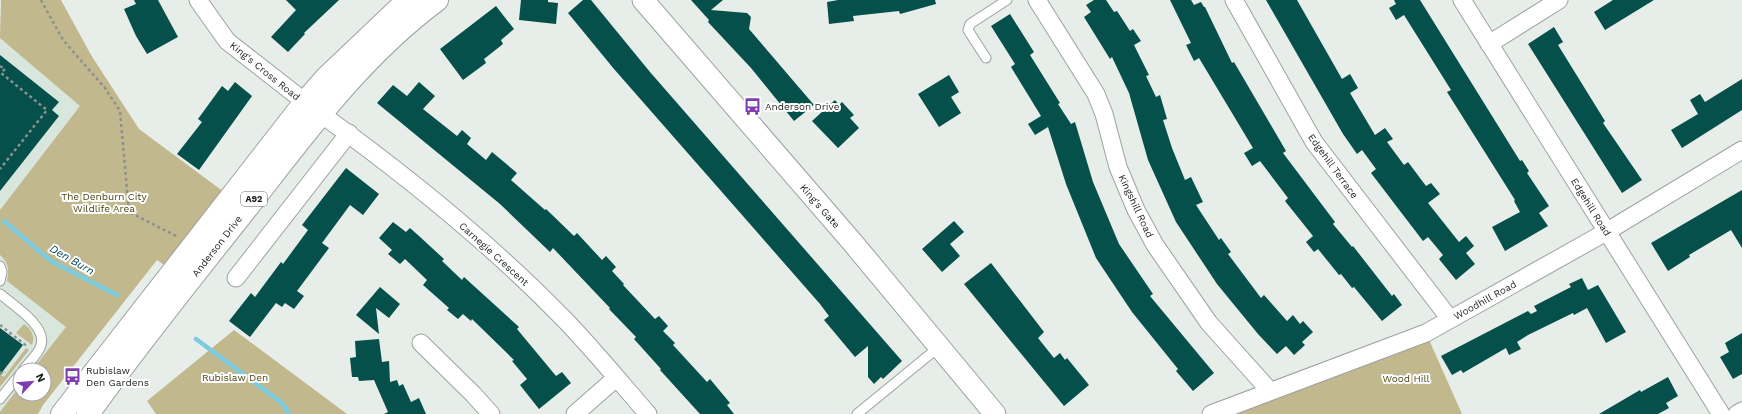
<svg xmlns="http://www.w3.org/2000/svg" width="1742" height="414" font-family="'Work Sans',sans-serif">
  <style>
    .built { fill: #d8e6dd; fill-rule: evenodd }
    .green { fill: #c2b88e }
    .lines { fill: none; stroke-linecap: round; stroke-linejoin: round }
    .stream { stroke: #7ccbdf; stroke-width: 4.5 }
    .building { fill: #05504a }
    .service-casing { stroke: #9ca29e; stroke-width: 11 }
    .minor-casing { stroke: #9ca29e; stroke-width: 19 }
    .tertiary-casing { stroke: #9ca29e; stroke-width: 23 }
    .primary-casing { stroke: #9ca29e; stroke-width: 24 }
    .path { stroke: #8c908e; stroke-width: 2.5; stroke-dasharray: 3 3; stroke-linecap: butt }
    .service { stroke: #fff; stroke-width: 9 }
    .minor { stroke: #fff; stroke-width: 17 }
    .tertiary { stroke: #fff; stroke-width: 21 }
    .primary { stroke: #fff; stroke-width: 22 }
    .labels { text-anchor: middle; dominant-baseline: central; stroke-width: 4; stroke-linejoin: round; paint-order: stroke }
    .shield { fill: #fff; stroke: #616262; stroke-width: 1 }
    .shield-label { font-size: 9px; font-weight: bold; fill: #1d1f1e }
    .street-label { font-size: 10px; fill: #1d1f1e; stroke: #fff }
    .poi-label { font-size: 10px; fill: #1d1f1e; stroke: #fff; text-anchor: start }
    .park-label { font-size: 10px; fill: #4f4514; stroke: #fff }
    .water-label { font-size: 11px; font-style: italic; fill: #014b5a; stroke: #fff }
  </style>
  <rect width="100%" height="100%" fill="#e7ede9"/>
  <path class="built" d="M 0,38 L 81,106 L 0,210 Z
    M 0,255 L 7,262 L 9,269 L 7,281 L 66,327 L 43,405 L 38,414 L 0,414 ZM 20,370 L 44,370 L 44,394 L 20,394 Z"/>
  <path class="green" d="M 1,0 L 61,0 L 91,55 L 139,129 L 224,192 L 164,265 L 157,260 L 43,405 L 38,414 L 0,414 L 0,412 L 20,386 L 20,394 L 44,394 L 44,370 L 32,370 L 66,327 L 7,281 C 9,270 9,263 0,255 L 0,210 L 80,106 L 0,38 Z
    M 24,324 C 32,330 35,336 32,345 L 16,333 Z
    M 234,330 L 347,414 L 156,414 L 147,401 Z
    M 1426,333 L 1462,414 L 1211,414 Z
    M 26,348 L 29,350 L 0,387 L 0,374 L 4,377 Z"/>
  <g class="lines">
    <path class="stream" d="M 4,221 L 51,261 L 117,295
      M 196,339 L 282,403 L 289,414"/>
  </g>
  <path class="building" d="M 134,0 L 158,0 L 178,37 L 147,54 L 136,36 L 124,9 L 136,4 Z
    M 286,0 L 339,0 L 304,33 L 305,34 L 288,52 L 271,37 L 296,10 Z
    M 521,0 L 548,0 L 548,2 L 558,3 L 556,24 L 519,20 Z
    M 583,0 L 591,0 L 650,72 L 902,361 L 883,379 L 881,377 L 874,384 L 868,377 L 868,346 L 855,357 L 824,320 L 829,316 L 820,304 L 614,69 L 568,13 Z
    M 691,0 L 723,0 L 711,10 L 747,13 L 751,17 L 749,29 L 814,105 L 794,121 L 751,68 L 708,22 L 709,20 Z
    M 838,0 L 935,0 L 936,4 L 900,14 L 899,11 L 853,16 L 854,21 L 829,24 L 827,2 Z
    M 1094,0 L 1106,0 L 1114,12 L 1117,11 L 1130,31 L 1133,29 L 1141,41 L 1134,45 L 1149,75 L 1146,76 L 1156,97 L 1160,95 L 1167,119 L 1163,120 L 1172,148 L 1185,180 L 1191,177 L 1203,202 L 1196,205 L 1219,240 L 1221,238 L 1231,252 L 1228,254 L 1261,298 L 1264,295 L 1287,321 L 1293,315 L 1300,324 L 1303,321 L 1313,332 L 1302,342 L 1305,345 L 1294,355 L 1286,346 L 1277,354 L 1258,334 L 1217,284 L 1176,222 L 1148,160 L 1129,93 L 1112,57 L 1110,59 L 1084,17 L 1091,12 L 1086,5 Z
    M 1170,0 L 1191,0 L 1194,5 L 1201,2 L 1204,7 L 1205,7 L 1232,63 L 1234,62 L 1286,151 L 1283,153 L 1335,222 L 1333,224 L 1352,247 L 1353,246 L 1392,296 L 1394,294 L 1402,305 L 1382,321 L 1354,287 L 1352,288 L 1341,274 L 1339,275 L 1318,249 L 1314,252 L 1306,242 L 1313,236 L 1285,201 L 1288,198 L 1260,161 L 1252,166 L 1244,153 L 1253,148 L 1199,58 L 1194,61 L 1186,45 L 1191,43 Z
    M 1266,0 L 1297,0 L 1342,79 L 1350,74 L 1358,88 L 1350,93 L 1375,135 L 1385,128 L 1393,139 L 1387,142 L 1404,165 L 1408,162 L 1426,186 L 1431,183 L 1440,194 L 1428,203 L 1459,242 L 1466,236 L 1474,246 L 1466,253 L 1475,264 L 1456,280 L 1439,259 L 1443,255 L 1428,237 L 1423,241 L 1371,173 L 1376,169 L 1362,150 L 1357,154 L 1343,134 Z
    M 1394,0 L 1420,0 L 1520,161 L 1522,160 L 1529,171 L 1527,173 L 1549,206 L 1539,213 L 1548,226 L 1505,251 L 1492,227 L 1520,212 L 1514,201 L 1515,200 L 1447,92 L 1451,90 L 1404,15 L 1396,20 L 1389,8 L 1396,4 Z
    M 1613,0 L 1654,0 L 1605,30 L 1594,12 Z
    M 496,6 L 514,29 L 501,40 L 503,44 L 484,59 L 486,63 L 463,80 L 440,49 Z
    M 1010,14 L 1034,52 L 1030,55 L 1060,103 L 1058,104 L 1071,124 L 1075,122 L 1093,182 L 1119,244 L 1153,294 L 1150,296 L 1214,373 L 1193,391 L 1176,371 L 1178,369 L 1132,312 L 1096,258 L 1066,184 L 1048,127 L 1035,135 L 1028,124 L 1041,116 L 1011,67 L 1015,64 L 991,26 Z
    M 1554,27 L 1563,42 L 1558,45 L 1605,121 L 1603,123 L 1642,180 L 1622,193 L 1528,44 Z
    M 0,55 L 59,102 L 52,110 L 59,116 L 0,191 Z
    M 949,75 L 959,92 L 951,97 L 961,113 L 939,127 L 918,94 Z
    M 1742,79 L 1742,110 L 1682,148 L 1671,130 L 1698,114 L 1690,100 L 1700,94 L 1705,102 Z
    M 235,82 L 252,96 L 199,170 L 177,154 L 202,122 L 198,119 L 222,86 L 228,91 Z
    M 419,82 L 435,96 L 423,109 L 457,136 L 462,130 L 471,138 L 467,144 L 486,160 L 492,152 L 517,173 L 511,180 L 545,210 L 546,209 L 574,236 L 577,233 L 602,260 L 606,256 L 616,267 L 612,271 L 624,284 L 623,285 L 655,319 L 659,316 L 668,326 L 663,331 L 675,343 L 673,345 L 707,382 L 710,379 L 730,403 L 727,405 L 734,414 L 700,414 L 660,370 L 661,369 L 634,339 L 636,337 L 609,309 L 610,308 L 553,248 L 550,252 L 500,204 L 377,103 L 393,85 L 407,96 Z
    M 835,100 L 839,105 L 842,102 L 854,115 L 850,118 L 859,128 L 838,148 L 812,121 Z
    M 346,168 L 379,194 L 363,215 L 350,205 L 322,243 L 329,248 L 297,291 L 304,296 L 294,309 L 285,303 L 282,307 L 276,303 L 250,337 L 229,321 L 251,293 L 255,297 L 281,262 L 283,264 L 308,230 L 302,225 Z
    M 1742,190 L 1742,248 L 1731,230 L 1689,255 L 1690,257 L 1668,271 L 1651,243 Z
    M 954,221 L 964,232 L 950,244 L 960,256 L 942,272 L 922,249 Z
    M 393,222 L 406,232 L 410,228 L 419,236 L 444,259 L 442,261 L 462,280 L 464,277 L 519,327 L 517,329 L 556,376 L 562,372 L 571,383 L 539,409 L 520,385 L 527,379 L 512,361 L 514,360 L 472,319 L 471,321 L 463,314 L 458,319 L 447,310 L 449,308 L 423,285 L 427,280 L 405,259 L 400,264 L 388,254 L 392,250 L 379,238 Z
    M 991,263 L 1044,332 L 1038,338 L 1054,358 L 1060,353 L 1065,360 L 1067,358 L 1089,385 L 1064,406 L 964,284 Z
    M 1582,278 L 1588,290 L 1598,285 L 1626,332 L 1606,343 L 1587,308 L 1574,315 L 1573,313 L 1528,335 L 1517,342 L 1521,349 L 1509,355 L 1506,348 L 1463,373 L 1461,370 L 1452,375 L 1441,356 L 1528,311 L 1531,314 L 1537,311 L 1534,306 L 1571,287 L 1569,284 Z
    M 380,287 L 400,304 L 389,318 L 376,308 L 379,334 L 356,315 Z
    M 0,328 L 23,345 L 0,375 Z
    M 1742,333 L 1742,374 L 1733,379 L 1720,357 L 1729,352 L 1725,343 Z
    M 379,339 L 382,362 L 389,361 L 390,382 L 397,380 L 399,386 L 403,384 L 411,402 L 419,398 L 426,414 L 384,414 L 388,412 L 374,380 L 359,381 L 358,377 L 352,377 L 350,358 L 356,357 L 355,341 Z
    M 1668,377 L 1678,396 L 1666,403 L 1669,408 L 1658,414 L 1599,414 L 1640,390 L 1641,392 Z"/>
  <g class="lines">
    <defs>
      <path id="service" d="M 986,58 L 968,30 L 970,24 L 1007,0
        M 0,266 L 2,272 L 0,281
        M 0,294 C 13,305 47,326 41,345 C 39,354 28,363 23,370
        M 0,399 L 20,374
        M 857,414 L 940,346"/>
      <path id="minor" d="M 198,0 L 227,41 L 305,102
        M 1037,0 L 1096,94 L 1104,114 L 1118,167 L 1136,210 L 1155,245 L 1209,323 L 1270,391
        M 1234,0 L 1314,142 L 1450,319
        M 1462,0 L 1721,414
        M 1489,44 L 1559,0
        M 321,114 C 407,176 490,243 564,319 C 593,349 620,382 648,414
        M 236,278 L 349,133
        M 421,343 L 473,394 L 491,414
        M 575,414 L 616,378
        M 1211,414 L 1426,333 L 1606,232 L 1742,150
        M 1737,414 L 1742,411"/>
      <path id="tertiary" d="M 643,0 L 853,243 L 995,414"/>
      <path id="primary" d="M 62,414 L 305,102 L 326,78 L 408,0
        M 88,414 C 138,344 193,276 246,209 C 304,135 360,57 437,0"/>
    </defs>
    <use href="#service" class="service-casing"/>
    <use href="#minor" class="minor-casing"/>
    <use href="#tertiary" class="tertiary-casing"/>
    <use href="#primary" class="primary-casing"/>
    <path class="path" d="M 41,0 L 63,40 L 105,88 L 120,111 L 129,212 L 178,237
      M 0,66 L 5,69 L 1,73 L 47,110 L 0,169
      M 0,325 L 28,347
      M 0,372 L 3,374 L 5,372"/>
    <use href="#service" class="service"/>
    <use href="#minor" class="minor"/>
    <use href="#tertiary" class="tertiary"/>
    <use href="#primary" class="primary"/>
  </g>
  <defs>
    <symbol id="bus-bare" viewBox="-9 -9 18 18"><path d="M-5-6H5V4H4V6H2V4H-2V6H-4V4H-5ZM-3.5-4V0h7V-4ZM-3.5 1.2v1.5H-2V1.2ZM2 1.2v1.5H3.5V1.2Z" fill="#7d3db1" stroke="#fff" stroke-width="2.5" paint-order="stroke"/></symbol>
  </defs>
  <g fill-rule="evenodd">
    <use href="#bus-bare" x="740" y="94" width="25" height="25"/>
    <use href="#bus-bare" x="60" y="364" width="25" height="25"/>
  </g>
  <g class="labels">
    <rect class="shield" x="241" y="192" width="26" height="14" rx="3"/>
    <g class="shield-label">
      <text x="254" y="199">A92</text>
    </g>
    <g class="street-label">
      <text transform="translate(265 71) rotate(39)">King's Cross Road</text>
      <text transform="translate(1333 166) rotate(54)">Edgehill Terrace</text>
      <text transform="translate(820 206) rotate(49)">King's Gate</text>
      <text transform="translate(1136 206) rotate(65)">Kingshill Road</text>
      <text transform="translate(1591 207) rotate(58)">Edgehill Road</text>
      <text transform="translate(217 246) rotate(-52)">Anderson Drive</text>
      <text transform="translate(494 254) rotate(42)">Carnegie Crescent</text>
      <text transform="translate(1485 300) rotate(-29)">Woodhill Road</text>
    </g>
    <g class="poi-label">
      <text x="765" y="106">Anderson Drive</text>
      <text x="86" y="370">Rubislaw<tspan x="86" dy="12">Den Gardens</tspan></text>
    </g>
    <g class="park-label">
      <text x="104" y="196">The Denburn City<tspan x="104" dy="12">Wildlife Area</tspan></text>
      <text x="235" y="377">Rubislaw Den</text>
      <text x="1406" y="378">Wood Hill</text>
    </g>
    <g class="water-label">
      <text transform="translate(72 260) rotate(30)">Den Burn</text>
    </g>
  </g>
  <g transform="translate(32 382) rotate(64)"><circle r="19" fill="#ffffff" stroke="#a5a5a5"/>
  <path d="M0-3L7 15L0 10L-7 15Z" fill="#7d3db1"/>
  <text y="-6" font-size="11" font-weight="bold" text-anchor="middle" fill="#1d1f1e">N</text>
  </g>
</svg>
